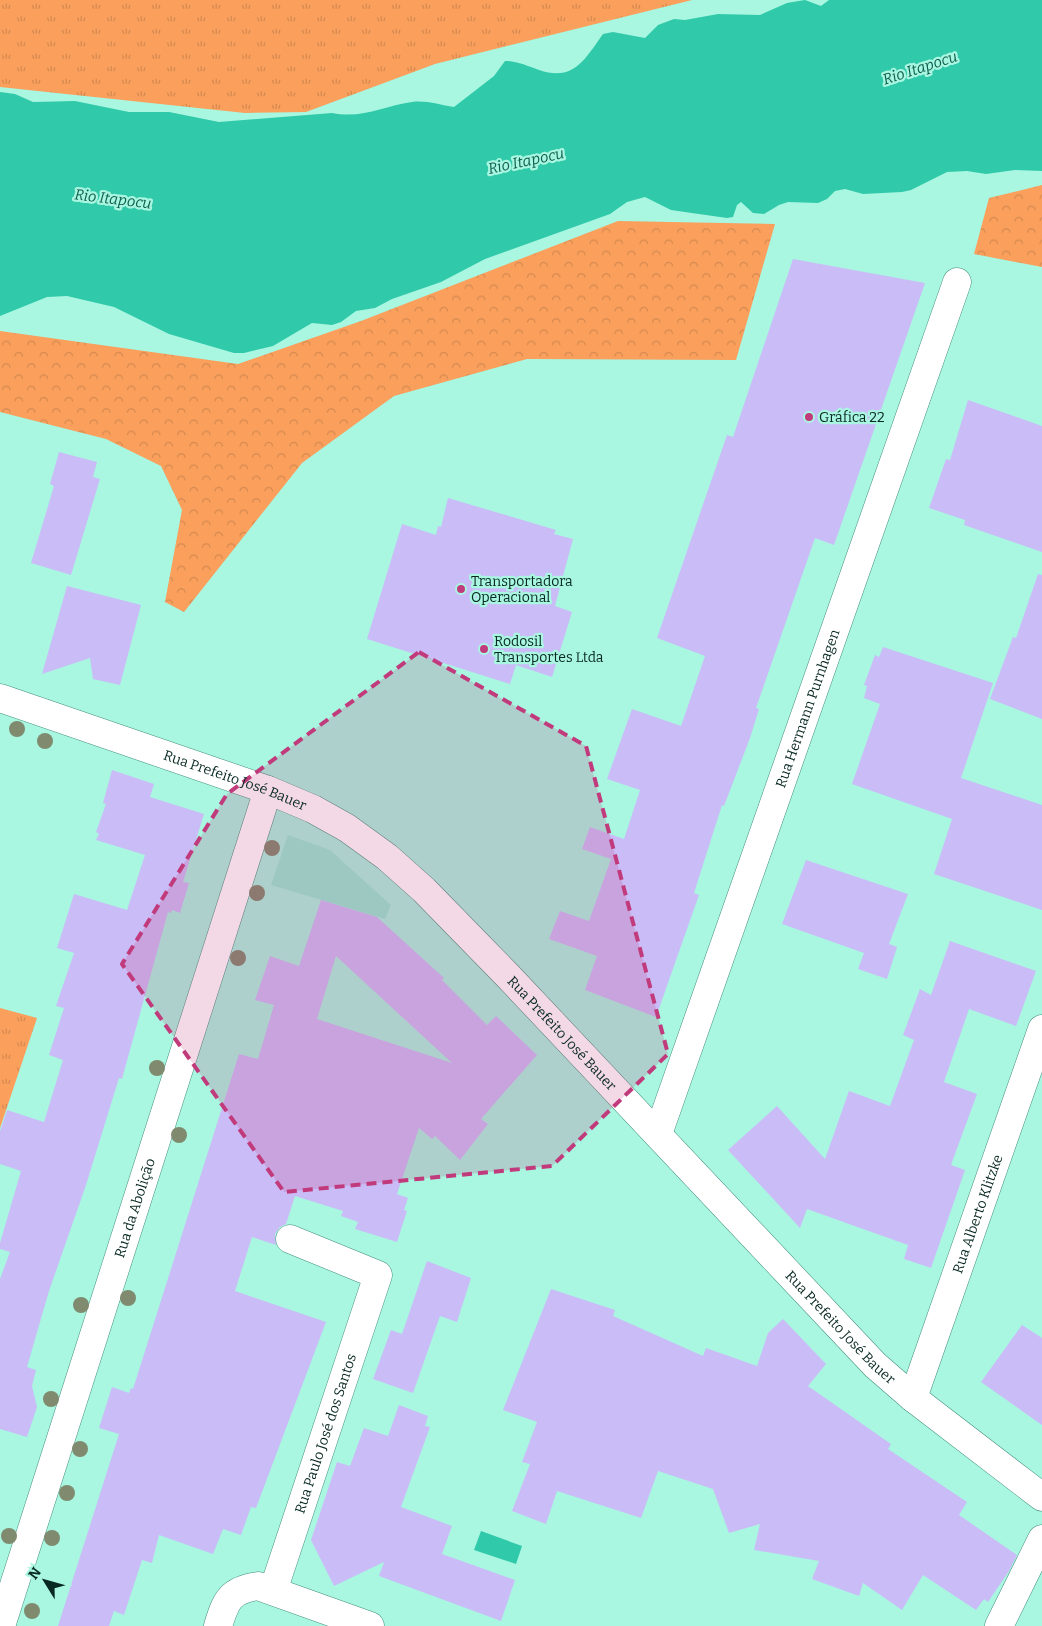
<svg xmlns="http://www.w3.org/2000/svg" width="1042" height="1626" font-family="Bitter,serif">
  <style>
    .built { fill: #94ecd4 }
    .grass { fill: url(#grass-tufts) }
    .forest { fill: url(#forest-crowns) }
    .water { fill: #30caaa }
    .building { fill: #cabdf7; fill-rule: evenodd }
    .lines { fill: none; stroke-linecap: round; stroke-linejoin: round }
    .minor-casing { stroke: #438f7c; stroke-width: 29 }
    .tertiary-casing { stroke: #438f7c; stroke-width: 29 }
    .minor { stroke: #fff; stroke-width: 28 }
    .tertiary { stroke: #fff; stroke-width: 28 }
    .tree { fill: #7f8a6e }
    .marked { fill: #c13a7b; fill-opacity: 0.2; stroke: #c13a7b; stroke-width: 4; stroke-dasharray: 10 6; stroke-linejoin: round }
    .poi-dot { fill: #c13a7b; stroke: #a9f6e1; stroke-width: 2 }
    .labels { text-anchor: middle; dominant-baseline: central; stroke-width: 4.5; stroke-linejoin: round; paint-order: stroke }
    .poi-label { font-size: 14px; fill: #082922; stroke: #a9f6e1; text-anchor: start }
    .street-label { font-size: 14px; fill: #082922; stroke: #a9f6e1 }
    .water-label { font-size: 15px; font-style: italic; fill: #0c5e4e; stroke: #a9f6e1 }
  </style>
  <defs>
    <pattern id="grass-tufts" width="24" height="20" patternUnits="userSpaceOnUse" patternTransform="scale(1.25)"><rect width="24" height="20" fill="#fa9f5c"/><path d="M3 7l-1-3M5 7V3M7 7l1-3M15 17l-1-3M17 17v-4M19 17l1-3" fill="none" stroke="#d58950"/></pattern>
    <pattern id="forest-crowns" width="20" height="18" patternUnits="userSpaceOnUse" patternTransform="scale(1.25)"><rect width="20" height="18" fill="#fa9f5c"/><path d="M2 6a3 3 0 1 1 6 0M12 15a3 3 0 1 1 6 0" fill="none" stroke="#d58950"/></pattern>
  </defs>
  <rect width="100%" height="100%" fill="#a9f6e1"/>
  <path class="built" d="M 288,835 L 330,850 L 391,905 L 385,919 L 271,885 Z"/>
  <path class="grass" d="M 0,0 L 692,0 L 435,64 L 306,112 L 245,113 L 0,87 Z
    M 0,1008 L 37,1018 L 0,1128 Z"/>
  <path class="forest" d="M 1042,185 L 1042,267 L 974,254 L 989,198 Z
    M 618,221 L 775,224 L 736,360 L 527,359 L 394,396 L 302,463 L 184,612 L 165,602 L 182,510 L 161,466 L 106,439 L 0,412 L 0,331 L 238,364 L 361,321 Z"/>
  <path class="water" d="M 805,0 L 821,6 L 829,0 L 1042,0 L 1042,171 L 1015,170 L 986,174 L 967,171 L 947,172 L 911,190 L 902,192 L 863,194 L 845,189 L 835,191 L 827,199 L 818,203 L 788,202 L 779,205 L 764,214 L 753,213 L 741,202 L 737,205 L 733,217 L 727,218 L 671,210 L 645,197 L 627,202 L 610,214 L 485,259 L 441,282 L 392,299 L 375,308 L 356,311 L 341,322 L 332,325 L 312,323 L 273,346 L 244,353 L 234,353 L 169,334 L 114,307 L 67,296 L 47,297 L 0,316 L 0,92 L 15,94 L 33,102 L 75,101 L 129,112 L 169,112 L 219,122 L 332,113 C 363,119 383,106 412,102 C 426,100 440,105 454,107 L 494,76 L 505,61 C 517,61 527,66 539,70 C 574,82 585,59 603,34 L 613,32 L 645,38 L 658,25 L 674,19 L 685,20 L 718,14 L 760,15 L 787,3 Z
    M 481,1531 L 522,1546 L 516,1564 L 474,1550 Z"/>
  <path class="building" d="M 793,259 L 925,283 L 834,545 L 815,538 L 756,708 L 759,709 L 750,738 L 724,806 L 722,805 L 694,893 L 699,895 L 656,1017 L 585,990 L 597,956 L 549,939 L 560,911 L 589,921 L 611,859 L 582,849 L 590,827 L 624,839 L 640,790 L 607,779 L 632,709 L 681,726 L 705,656 L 657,638 L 727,435 L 733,437 Z
    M 968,400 L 1042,426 L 1042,552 L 964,525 L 965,520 L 929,508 L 946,459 L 950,460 Z
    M 59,452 L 97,462 L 93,477 L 100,479 L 71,575 L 31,563 L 54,486 L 50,484 Z
    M 448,498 L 556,530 L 554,534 L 573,539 L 555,606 L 572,612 L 552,677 L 516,665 L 510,684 L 367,639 L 402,524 L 436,535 L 438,526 L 441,527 Z
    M 1038,574 L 1042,575 L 1042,719 L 990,699 L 1013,637 L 1016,638 Z
    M 67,586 L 141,605 L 120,685 L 93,679 L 90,658 L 42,674 Z
    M 883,647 L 993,683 L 961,778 L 1042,805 L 1042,910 L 934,874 L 952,819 L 852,784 L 880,704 L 864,698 L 867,686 L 864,685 L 875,655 L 879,657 Z
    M 112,770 L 154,784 L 150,797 L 204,814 L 183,882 L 189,883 L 180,913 L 172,910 L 171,913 L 168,912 L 122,1079 L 119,1078 L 86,1185 L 49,1291 L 27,1367 L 36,1370 L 32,1386 L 37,1407 L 27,1437 L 0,1429 L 0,1279 L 10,1252 L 0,1249 L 0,1243 L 21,1171 L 0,1164 L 0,1131 L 7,1110 L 44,1122 L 63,1060 L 49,1055 L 64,1008 L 56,1006 L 74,953 L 57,948 L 74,894 L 127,910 L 145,855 L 96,840 L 99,834 L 96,832 L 106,804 L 103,803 Z
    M 806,860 L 908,894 L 889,944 L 897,947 L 887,979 L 858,969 L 864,953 L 782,924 Z
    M 321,900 L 377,917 L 444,978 L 442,980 L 487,1025 L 496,1016 L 537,1055 L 481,1119 L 488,1124 L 460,1160 L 435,1136 L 432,1139 L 419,1128 L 397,1194 L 408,1198 L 404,1210 L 407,1211 L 397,1242 L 355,1229 L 358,1222 L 341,1216 L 343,1211 L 295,1196 L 286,1224 L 280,1227 L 275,1234 L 276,1245 L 252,1237 L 235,1291 L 326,1322 L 256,1508 L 251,1507 L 241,1535 L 223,1529 L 213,1554 L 159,1535 L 152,1563 L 142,1560 L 124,1615 L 114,1611 L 109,1626 L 58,1626 L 119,1434 L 99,1428 L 112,1387 L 129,1393 L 131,1388 L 133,1389 L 239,1054 L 258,1059 L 274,1005 L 255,1000 L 270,956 L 299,966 ZM 336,956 L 452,1063 L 317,1019 Z
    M 950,941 L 1036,971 L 1016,1026 L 969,1009 L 944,1082 L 977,1094 L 951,1165 L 965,1170 L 931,1268 L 904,1259 L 908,1245 L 807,1209 L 800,1228 L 728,1150 L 777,1106 L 825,1159 L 849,1091 L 890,1106 L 914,1040 L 903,1035 L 920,989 L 931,995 Z
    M 427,1261 L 471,1278 L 457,1322 L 440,1316 L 413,1393 L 373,1379 L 391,1330 L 402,1334 Z
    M 551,1289 L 615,1310 L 613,1316 L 703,1356 L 706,1348 L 757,1366 L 768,1333 L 783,1319 L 826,1364 L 808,1386 L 891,1444 L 888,1449 L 967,1502 L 959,1515 L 1017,1555 L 1009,1571 L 988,1602 L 984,1599 L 976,1610 L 923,1575 L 902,1610 L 863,1583 L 859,1596 L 812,1579 L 819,1561 L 754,1550 L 760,1524 L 729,1533 L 713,1489 L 658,1471 L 641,1518 L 557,1491 L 546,1524 L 512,1511 L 530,1464 L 522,1462 L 537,1422 L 503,1410 Z
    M 1022,1325 L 1042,1338 L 1042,1425 L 981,1382 Z
    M 399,1405 L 428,1416 L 425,1426 L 430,1427 L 401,1507 L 452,1526 L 442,1554 L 515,1580 L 501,1621 L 379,1576 L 384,1562 L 334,1586 L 311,1540 L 337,1462 L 350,1466 L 364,1428 L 388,1436 Z"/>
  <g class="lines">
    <defs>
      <g id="minor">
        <path id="s1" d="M 658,1134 L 957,282"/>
        <path id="s2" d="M 913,1398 L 1042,1029"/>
        <path id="s3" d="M 273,1591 L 378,1275 L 290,1239"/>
        <path id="s4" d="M 1,1626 L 268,790"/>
        <path d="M 218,1626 C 226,1600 230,1590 258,1586 L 370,1626"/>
        <path d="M 999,1626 L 1042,1539"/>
      </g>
      <g id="tertiary">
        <path id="s5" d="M 0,698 L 268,790 L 313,809 L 347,828 L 387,857 L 424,890 L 508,976 L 875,1365 L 913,1398 L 1042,1497"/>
      </g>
    </defs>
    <use href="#minor" class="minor-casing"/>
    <use href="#tertiary" class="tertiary-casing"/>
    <use href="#minor" class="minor"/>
    <use href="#tertiary" class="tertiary"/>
  </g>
  <g class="tree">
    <circle cx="17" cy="729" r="8"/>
    <circle cx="45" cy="741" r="8"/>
    <circle cx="272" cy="848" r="8"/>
    <circle cx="257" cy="893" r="8"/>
    <circle cx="238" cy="958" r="8"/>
    <circle cx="157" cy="1068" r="8"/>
    <circle cx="179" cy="1135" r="8"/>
    <circle cx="128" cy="1298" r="8"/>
    <circle cx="81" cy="1305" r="8"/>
    <circle cx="51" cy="1399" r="8"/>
    <circle cx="80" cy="1449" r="8"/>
    <circle cx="67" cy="1493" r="8"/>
    <circle cx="9" cy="1536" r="8"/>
    <circle cx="52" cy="1538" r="8"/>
    <circle cx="32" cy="1611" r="8"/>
  </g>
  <path class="marked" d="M 419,652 L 586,746 L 668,1054 L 552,1166 L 284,1192 L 122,964 L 227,794 Z"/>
  <g class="poi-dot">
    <circle cx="809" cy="417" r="5"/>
    <circle cx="461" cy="589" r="5"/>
    <circle cx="484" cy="649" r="5"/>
  </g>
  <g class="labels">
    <g class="poi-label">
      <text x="819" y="417">Gráfica 22</text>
      <text x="471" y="581">Transportadora<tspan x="471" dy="16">Operacional</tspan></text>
      <text x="494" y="641">Rodosil<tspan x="494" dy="16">Transportes Ltda</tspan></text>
    </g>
    <g class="street-label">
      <text stroke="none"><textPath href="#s1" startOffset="451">Rua Hermann Purnhagen</textPath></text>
      <text stroke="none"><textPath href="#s5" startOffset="249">Rua Prefeito José Bauer</textPath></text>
      <text stroke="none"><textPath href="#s5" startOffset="669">Rua Prefeito José Bauer</textPath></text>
      <text stroke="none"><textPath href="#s4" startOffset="439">Rua da Abolição</textPath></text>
      <text stroke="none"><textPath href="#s2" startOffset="195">Rua Alberto Klitzke</textPath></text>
      <text stroke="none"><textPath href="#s5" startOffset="1074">Rua Prefeito José Bauer</textPath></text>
      <text stroke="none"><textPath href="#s3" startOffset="166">Rua Paulo José dos Santos</textPath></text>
    </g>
    <g class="water-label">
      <text transform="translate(920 68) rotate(-18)">Rio Itapocu</text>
      <text transform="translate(526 161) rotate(-12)">Rio Itapocu</text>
      <text transform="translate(113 199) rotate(7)">Rio Itapocu</text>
    </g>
  </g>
  <g transform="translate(45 1581) rotate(307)" stroke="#a9f6e1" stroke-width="4" paint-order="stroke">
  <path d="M0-4L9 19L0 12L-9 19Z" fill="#082922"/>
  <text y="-8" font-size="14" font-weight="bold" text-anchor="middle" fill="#082922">N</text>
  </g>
</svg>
